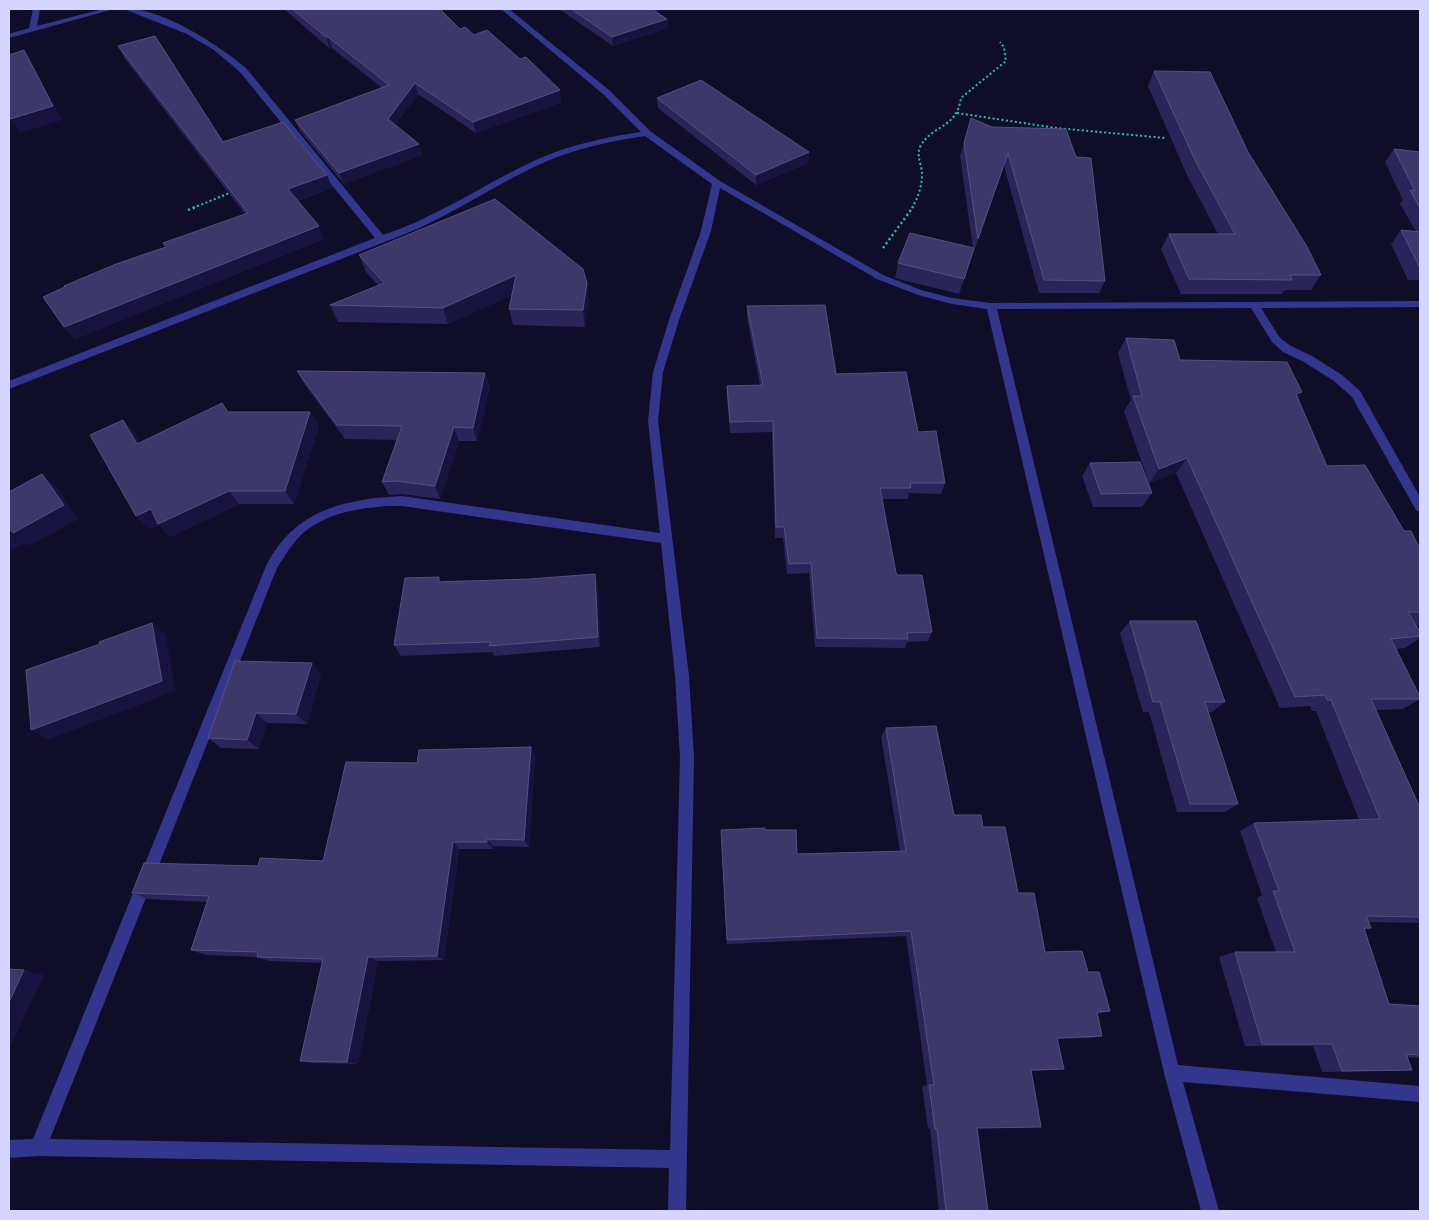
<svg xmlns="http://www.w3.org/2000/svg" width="1429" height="1220" font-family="'Noto Sans',sans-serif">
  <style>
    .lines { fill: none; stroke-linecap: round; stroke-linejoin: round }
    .path-far1 { stroke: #22c6b0; stroke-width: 2; stroke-dasharray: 2 2.5; stroke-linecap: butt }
    .path { stroke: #22c6b0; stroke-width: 2.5; stroke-dasharray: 2 3; stroke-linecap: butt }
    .minor { fill: #33368d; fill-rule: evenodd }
    .wall { fill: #2b2459 }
    .shaded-wall { fill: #18133e }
    .building { fill: #3d376a; stroke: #555082 }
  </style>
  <rect width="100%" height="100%" fill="#100d29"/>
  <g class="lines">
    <path class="path-far1" d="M 957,113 L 1056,128 L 1166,138
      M 193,208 L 232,192
      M 912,208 C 918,198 922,186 922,174 C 922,166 916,155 920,147 C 932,124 956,130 961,98 L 1006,61 L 1004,47 L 1000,42"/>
    <path class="path" d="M 188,210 L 196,207
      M 883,248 L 913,207"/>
    <path class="minor" d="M 33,9 L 40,9 L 37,26 L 103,9 L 114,9 L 9,38 L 9,34 L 29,28 Z
      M 124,9 C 162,7 218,45 246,68 L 383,235 C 438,217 485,183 538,159 C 570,145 606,137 641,132 L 603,94 L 501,9 L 509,9 L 609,90 L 650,131 L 720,181 L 883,275 L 921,290 L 952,298 L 991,303 L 1420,301 L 1420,307 L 1261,308 L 1280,338 L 1291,346 L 1312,356 L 1342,375 L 1360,391 L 1420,497 L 1420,512 L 1416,510 L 1352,397 L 1334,381 L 1304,362 L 1283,352 L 1272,342 L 1251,308 L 997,309 L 1178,1065 L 1420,1086 L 1420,1102 L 1183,1082 L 1219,1211 L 1201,1211 L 1164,1073 L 987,309 L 952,304 L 918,295 L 877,279 L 720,188 L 711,231 L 679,320 L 663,372 L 658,421 L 689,676 L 694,757 L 686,1211 L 668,1211 L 669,1168 L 38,1156 L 9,1158 L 9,1140 L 33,1139 L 266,566 C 294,510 344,499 402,496 L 660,533 L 648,421 L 653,372 L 669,320 L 701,231 L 712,184 L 645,136 C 611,141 577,148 545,162 C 497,183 454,214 405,234 L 9,389 L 9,381 L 375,238 L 240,72 L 214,50 L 187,34 ZM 389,506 L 402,506 L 661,543 L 675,676 L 680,757 L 670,1150 L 50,1139 L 277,568 C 284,557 291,545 300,536 C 324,513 358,508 389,506 Z"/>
  </g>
  <path class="wall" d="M 284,9 L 440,9 L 460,29 L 474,35 L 562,102 L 476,133 L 418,94 L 395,125 L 419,144 L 422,155 L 344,184 L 300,131 L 295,120 L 382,88 L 332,48 L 330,49 Z
    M 559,9 L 661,9 L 658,13 L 667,19 L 668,28 L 613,46 Z
    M 118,46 L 223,142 L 327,175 L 332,188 L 298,201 L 324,239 L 75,339 L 64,327 L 166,247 L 245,214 L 125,59 Z
    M 1154,71 L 1321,275 L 1311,290 L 1285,290 L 1282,294 L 1181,294 L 1161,249 L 1169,234 L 1218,234 L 1187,175 L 1148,86 Z
    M 657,98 L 809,152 L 808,163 L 756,185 L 658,108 Z
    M 992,127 L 1105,281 L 1099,293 L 1039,293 L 1004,166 L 959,294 L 895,278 L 898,263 L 973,248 L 960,156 L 964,143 Z
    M 1394,149 L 1420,152 L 1420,280 L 1408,280 L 1391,244 L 1401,230 L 1416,231 L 1400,204 L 1403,200 L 1385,162 Z
    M 359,255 L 589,299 L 585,327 L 513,325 L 509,309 L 512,295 L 448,324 L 338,322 L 330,305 L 378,285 L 366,272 Z
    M 747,306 L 836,374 L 918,432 L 945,483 L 941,494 L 909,493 L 908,499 L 882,499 L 896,573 L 932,632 L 928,641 L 907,642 L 905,648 L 815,647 L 809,573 L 787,574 L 783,538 L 775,538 L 772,432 L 730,433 L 727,397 L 727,386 L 760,385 L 747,318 Z
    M 1126,338 L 1180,360 L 1302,392 L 1297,398 L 1327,466 L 1404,531 L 1420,549 L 1420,625 L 1416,625 L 1420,632 L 1420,638 L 1405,648 L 1396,649 L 1420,697 L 1420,699 L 1403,709 L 1376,710 L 1420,808 L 1420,923 L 1369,922 L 1371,928 L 1364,930 L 1389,1004 L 1420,1006 L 1420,1058 L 1407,1057 L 1412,1070 L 1390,1071 L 1322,1072 L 1313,1046 L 1245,1046 L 1219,957 L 1235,952 L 1276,952 L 1257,898 L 1262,895 L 1240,831 L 1254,823 L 1359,820 L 1316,711 L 1312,711 L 1310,706 L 1280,708 L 1176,473 L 1149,483 L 1124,411 L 1131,400 L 1118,353 Z
    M 297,371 L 485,373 L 490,387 L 477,441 L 459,441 L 440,499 L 402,494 L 389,495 L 382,482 L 397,440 L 345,439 L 305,385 Z
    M 228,412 L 310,412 L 319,426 L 294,504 L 239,504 L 170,537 L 159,525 L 149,529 L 136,516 L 123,420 L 135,434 L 140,443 Z
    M 1090,463 L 1152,493 L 1142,507 L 1093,507 L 1082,476 Z
    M 595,574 L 598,585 L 600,647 L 494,656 L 492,652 L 401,656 L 394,645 L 442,581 L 530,579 Z
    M 1130,621 L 1225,702 L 1212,712 L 1208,712 L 1238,804 L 1225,812 L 1177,812 L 1149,712 L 1143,712 L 1120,633 Z
    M 312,663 L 321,674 L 307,724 L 267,723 L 259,749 L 221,748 L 208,738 Z
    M 886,728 L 954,815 L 983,827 L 1018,893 L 1045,952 L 1088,972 L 1110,1011 L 1097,1014 L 1102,1036 L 1091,1038 L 1057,1039 L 1064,1069 L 1054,1070 L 1031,1071 L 977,1128 L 988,1211 L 939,1211 L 930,1129 L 928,1128 L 922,1086 L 927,1085 L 906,936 L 727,944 L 721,830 L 765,830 L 797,854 L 900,851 L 881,737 Z
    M 531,747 L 535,756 L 529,847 L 493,846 L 493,849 L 459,849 L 444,960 L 378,961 L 358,1064 L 312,1063 L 300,1061 L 322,963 L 270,961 L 257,957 L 206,955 L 191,950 L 207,902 L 147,899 L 132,893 L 258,866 L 323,861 L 417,763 Z"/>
  <path class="shaded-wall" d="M 654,9 L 661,9 L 654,20 L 653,10 Z
    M 667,19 L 668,28 L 613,46 L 612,37 Z
    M 326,37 L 328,37 L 332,48 L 330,49 Z
    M 24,50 L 32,64 L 62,120 L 20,133 L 10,119 Z
    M 415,83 L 418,94 L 391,131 L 388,119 Z
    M 560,90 L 562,102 L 476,133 L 473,122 Z
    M 419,144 L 422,155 L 344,184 L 339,173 Z
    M 809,152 L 808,163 L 756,185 L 756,175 Z
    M 1008,153 L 1004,166 L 974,252 L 978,239 Z
    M 327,175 L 332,188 L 294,202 L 288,189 Z
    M 319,226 L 324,239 L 75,339 L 64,327 Z
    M 974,248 L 970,263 L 959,294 L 964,279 Z
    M 516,275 L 520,292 L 448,324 L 443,308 Z
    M 587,283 L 589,299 L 585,327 L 583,310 Z
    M 485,373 L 490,387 L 477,441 L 473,428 Z
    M 1302,392 L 1290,407 L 1296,394 Z
    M 310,412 L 319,426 L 294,504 L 285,491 Z
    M 123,420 L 135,434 L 149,458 L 137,444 Z
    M 454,427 L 459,441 L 440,499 L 435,486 Z
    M 1187,458 L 1176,473 L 1149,483 L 1159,469 Z
    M 42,474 L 57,488 L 78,519 L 29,546 L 25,543 L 9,551 L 9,531 L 11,530 Z
    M 229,491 L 239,504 L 170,537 L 159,525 L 149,529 L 136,516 L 151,509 Z
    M 595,574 L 598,585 L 600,647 L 598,637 Z
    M 152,623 L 166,635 L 175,691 L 48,740 L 31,730 Z
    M 312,663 L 321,674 L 307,724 L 296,714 Z
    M 256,713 L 267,723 L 259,749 L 247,740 Z
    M 531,747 L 535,756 L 529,847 L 524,840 Z
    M 487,839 L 493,846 L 493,849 L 487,842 Z
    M 453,842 L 459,849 L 444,960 L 437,956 Z
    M 368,957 L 378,961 L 358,1064 L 347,1062 Z
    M 24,970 L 44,975 L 9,1050 L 9,1002 Z"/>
  <path class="building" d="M 292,9 L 440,9 L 460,29 L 465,27 L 474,35 L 487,30 L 520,59 L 526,57 L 560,90 L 473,122 L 415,83 L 388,119 L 419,144 L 339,173 L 295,120 L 389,85 L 328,37 L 326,37 Z
    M 571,9 L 654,9 L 653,10 L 667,19 L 612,37 Z
    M 155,36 L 223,142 L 283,122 L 327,175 L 288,189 L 319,226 L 64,327 L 43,297 L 65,287 L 64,286 L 116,264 L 166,247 L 163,243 L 248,213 L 118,46 Z
    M 24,50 L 53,106 L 10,119 L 9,117 L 9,55 Z
    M 1154,71 L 1210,72 L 1248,152 L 1306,245 L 1321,275 L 1290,275 L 1292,280 L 1189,279 L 1169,234 L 1235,234 L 1195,160 Z
    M 701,80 L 809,152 L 756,175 L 657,98 Z
    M 971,118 L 992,127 L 1066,129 L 1076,157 L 1091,158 L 1105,281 L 1044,280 L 1008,153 L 978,239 L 964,143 Z
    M 1394,149 L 1420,152 L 1420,208 L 1410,190 L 1415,191 Z
    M 495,199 L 583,269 L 587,283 L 583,310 L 509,309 L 516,275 L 443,308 L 330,305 L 384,283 L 359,255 Z
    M 1401,230 L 1420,232 L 1420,267 L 1419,266 Z
    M 910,233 L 974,248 L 964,279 L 898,263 Z
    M 825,305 L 836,374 L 906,372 L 918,432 L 936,431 L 945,483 L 910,483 L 911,488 L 880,488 L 896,573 L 897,575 L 922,575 L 932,632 L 907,633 L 908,639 L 817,638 L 811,563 L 789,564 L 784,527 L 776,527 L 773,421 L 730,422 L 727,386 L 763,385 L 747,306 Z
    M 1126,338 L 1174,340 L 1180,360 L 1287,362 L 1302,392 L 1296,394 L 1327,466 L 1365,465 L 1404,531 L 1411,531 L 1420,549 L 1420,612 L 1408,612 L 1420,632 L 1420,636 L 1391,639 L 1420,697 L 1420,699 L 1371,699 L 1420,808 L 1420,917 L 1366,916 L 1371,928 L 1364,928 L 1389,1004 L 1420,1006 L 1420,1055 L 1406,1054 L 1412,1070 L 1342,1071 L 1332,1044 L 1262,1044 L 1235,952 L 1295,952 L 1273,891 L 1279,891 L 1254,823 L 1380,819 L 1331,700 L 1327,700 L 1325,695 L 1295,697 L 1187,458 L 1159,469 L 1133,396 L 1142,396 Z
    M 297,371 L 485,373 L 473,428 L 454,427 L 435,486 L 396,481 L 382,482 L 402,426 L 337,425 Z
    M 222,403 L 228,412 L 310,412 L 285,491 L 229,491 L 158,524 L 151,509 L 136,516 L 90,435 L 123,420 L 137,444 Z
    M 1140,462 L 1152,493 L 1101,494 L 1090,463 Z
    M 42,474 L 64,505 L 13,533 L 11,530 L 9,531 L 9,492 Z
    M 595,574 L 598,637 L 489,646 L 491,642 L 394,645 L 405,578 L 439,577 L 439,582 L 530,579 Z
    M 1130,621 L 1196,621 L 1225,702 L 1205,702 L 1238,804 L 1190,804 L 1160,702 L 1153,702 Z
    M 152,623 L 162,681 L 31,730 L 26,670 L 100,644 L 99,642 Z
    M 235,661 L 312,663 L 296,714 L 256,713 L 247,740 L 208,738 Z
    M 936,726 L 954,815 L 981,815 L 983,827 L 1005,827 L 1018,893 L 1034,893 L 1045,952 L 1082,951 L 1088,972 L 1099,972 L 1110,1011 L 1097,1012 L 1102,1036 L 1057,1038 L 1064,1069 L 1031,1070 L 1041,1127 L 977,1128 L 988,1211 L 946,1211 L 937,1129 L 935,1129 L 929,1085 L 934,1085 L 911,931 L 727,940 L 721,830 L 765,828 L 765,830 L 796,830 L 797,854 L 906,851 L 886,728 Z
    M 531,747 L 524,840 L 487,839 L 487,842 L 453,842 L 437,956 L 368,957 L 347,1062 L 300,1061 L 323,959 L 257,957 L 258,952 L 191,950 L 209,896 L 132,893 L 144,863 L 258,866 L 260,858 L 323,861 L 346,762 L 417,763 L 419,750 Z
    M 9,969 L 24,970 L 9,1002 Z"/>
  <rect width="1429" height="1220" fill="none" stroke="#d6d5ff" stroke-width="20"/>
</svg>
